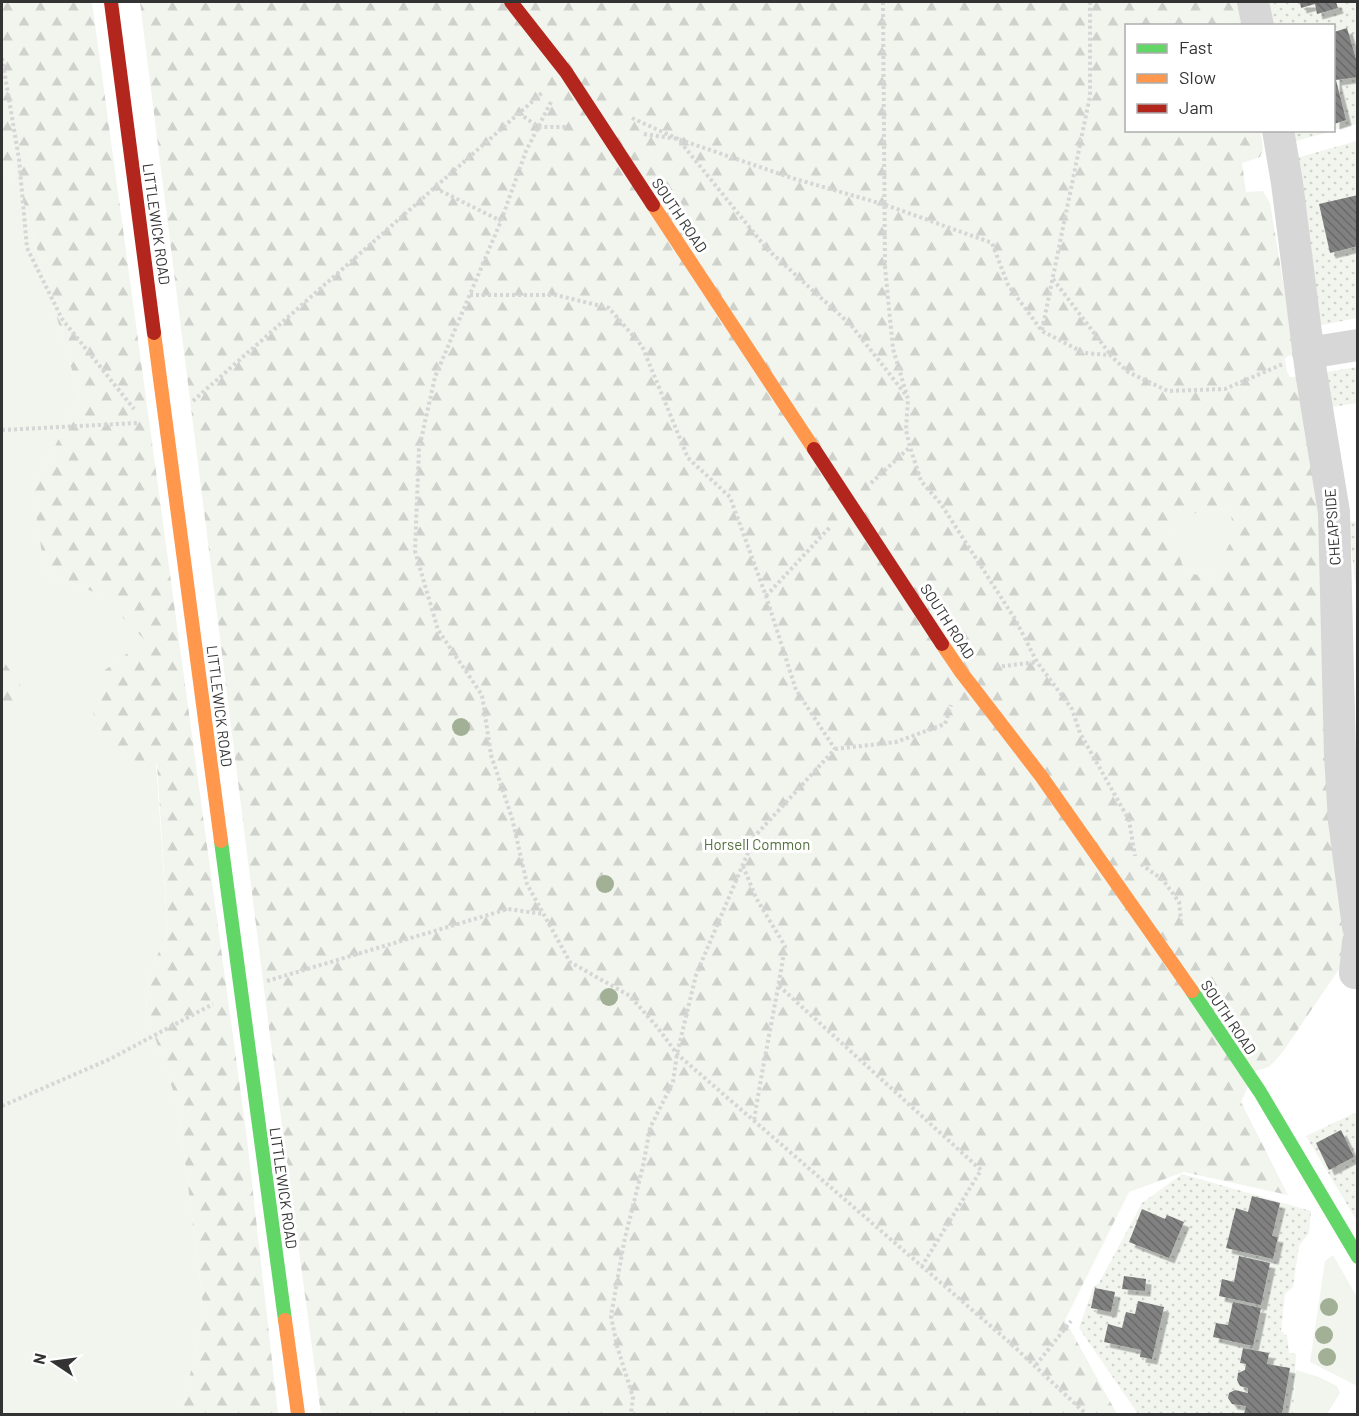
<svg xmlns="http://www.w3.org/2000/svg" width="1359" height="1416" font-family="Barlow,sans-serif">
  <style>
    .grass { fill: #f1f5ed }
    .forest { fill: url(#forest-firs); fill-rule: evenodd }
    .garden { fill: url(#garden-dots) }
    .building { fill: url(#building-back-hatch); filter: url(#shadow) }
    .lines { fill: none; stroke-linecap: round; stroke-linejoin: round }
    .path { stroke: #d6d6d6; stroke-width: 4; stroke-dasharray: 3 3; stroke-linecap: butt }
    .street { stroke: #d7d7d7; stroke-width: 32 }
    .fast { stroke: #63d668; stroke-width: 14 }
    .slow { stroke: #ff974d; stroke-width: 14 }
    .jam { stroke: #b3261e; stroke-width: 14 }
    .tree { fill: #a2b095 }
    .labels { text-anchor: middle; dominant-baseline: central; stroke-width: 6; stroke-linejoin: round; paint-order: stroke }
    .street-label { font-size: 15px; fill: #333; stroke: #fff }
    .park-label { font-size: 15px; fill: #56703f; stroke: #fff }
  </style>
  <defs>
    <pattern id="forest-firs" width="22" height="20" patternUnits="userSpaceOnUse" patternTransform="scale(1.5)"><rect width="22" height="20" fill="#f1f5ed"/><path d="M5 1l3.5 6h-7zM16 11l3.5 6h-7z" fill="#cfd2cc"/></pattern>
    <pattern id="garden-dots" width="8" height="8" patternUnits="userSpaceOnUse" patternTransform="scale(1.5)"><rect width="8" height="8" fill="#f1f5ed"/><path d="M2 2h.1M6 6h.1" fill="none" stroke="#cfd2cc" stroke-width="1.8" stroke-linecap="round"/></pattern>
    <pattern id="building-back-hatch" width="6" height="6" patternUnits="userSpaceOnUse" patternTransform="scale(1.5)"><rect width="6" height="6" fill="#818181"/><path d="M-1 5l2 2M0 0l6 6M5-1l2 2" fill="none" stroke="#6a6a6a"/></pattern>
    <filter id="shadow"><feDropShadow dx="5.5" dy="5.5" stdDeviation="0" flood-color="#0004"/></filter>
  </defs>
  <rect width="100%" height="100%" fill="#fff"/>
  <path class="grass" d="M 2,165 L 19,186 L 80,398 L 32,490 L 45,573 L 99,594 L 146,640 L 105,670 L 123,759 L 156,763 L 168,935 L 149,971 L 146,1011 L 178,1105 L 204,1314 L 181,1414 L 2,1414 Z
    M 1230,508 L 1235,535 L 1212,578 L 1185,572 L 1180,557 L 1166,538 L 1176,515 Z
    M 1333,1255 L 1357,1297 L 1357,1386 L 1310,1362 L 1325,1261 Z
    M 1296,1370 L 1319,1377 L 1337,1386 L 1340,1393 L 1327,1414 L 1293,1414 Z"/>
  <path class="forest" d="M 2,2 L 92,2 L 247,1139 L 278,1414 L 181,1414 L 204,1314 L 178,1105 L 146,1011 L 149,971 L 168,935 L 157,764 L 123,759 L 101,740 L 91,704 L 105,670 L 145,640 L 99,594 L 45,573 L 32,490 L 80,398 L 19,186 L 2,165 Z
    M 140,2 L 1239,2 L 1243,25 L 1126,26 L 1126,130 L 1261,131 L 1263,149 L 1260,157 L 1242,163 L 1246,192 L 1263,191 L 1270,203 L 1295,355 L 1288,356 L 1285,359 L 1287,372 L 1290,377 L 1297,377 L 1323,515 L 1348,956 L 1282,1053 L 1269,1067 L 1255,1071 L 1241,1102 L 1288,1195 L 1184,1172 L 1129,1192 L 1065,1320 L 1117,1414 L 321,1414 L 270,1036 ZM 1230,508 L 1234,535 L 1212,578 L 1185,572 L 1180,557 L 1187,555 L 1185,547 L 1166,538 L 1176,516 Z
    M 2,659 L 23,689 L 10,709 L 2,711 Z"/>
  <path class="garden" d="M 1263,2 L 1300,2 L 1302,8 L 1315,4 L 1317,13 L 1338,8 L 1336,2 L 1357,2 L 1357,124 L 1334,130 L 1334,26 L 1268,25 Z
    M 1287,130 L 1333,131 L 1289,143 Z
    M 1357,141 L 1357,318 L 1317,326 L 1293,159 Z
    M 1357,367 L 1357,403 L 1332,407 L 1327,372 Z
    M 1348,521 L 1357,522 L 1357,606 L 1356,606 L 1356,588 Z
    M 1357,1112 L 1357,1221 L 1306,1136 Z
    M 1182,1174 L 1311,1211 L 1309,1233 L 1299,1246 L 1293,1287 L 1285,1294 L 1281,1331 L 1287,1336 L 1289,1353 L 1296,1354 L 1293,1414 L 1282,1414 L 1290,1368 L 1267,1364 L 1269,1353 L 1243,1348 L 1240,1363 L 1246,1364 L 1245,1370 L 1238,1373 L 1237,1380 L 1240,1386 L 1248,1388 L 1248,1393 L 1235,1390 L 1228,1398 L 1232,1404 L 1246,1406 L 1244,1414 L 1138,1414 L 1079,1328 L 1093,1288 L 1099,1283 L 1142,1203 Z"/>
  <path class="building" d="M 1300,2 L 1336,2 L 1338,8 L 1317,14 L 1315,4 L 1301,8 Z
    M 1347,28 L 1358,66 L 1358,77 L 1336,80 L 1346,120 L 1334,124 L 1334,32 Z
    M 1358,195 L 1358,246 L 1330,253 L 1319,204 Z
    M 1341,1130 L 1354,1157 L 1329,1170 L 1316,1143 Z
    M 1252,1196 L 1280,1203 L 1272,1236 L 1278,1237 L 1273,1259 L 1226,1248 L 1236,1208 L 1248,1212 Z
    M 1142,1209 L 1165,1219 L 1167,1215 L 1184,1222 L 1169,1258 L 1129,1242 Z
    M 1239,1256 L 1270,1263 L 1261,1305 L 1219,1296 L 1222,1279 L 1234,1282 Z
    M 1124,1276 L 1146,1279 L 1145,1291 L 1122,1289 Z
    M 1095,1288 L 1115,1292 L 1111,1312 L 1091,1308 Z
    M 1138,1301 L 1164,1307 L 1152,1359 L 1140,1357 L 1141,1350 L 1104,1342 L 1108,1324 L 1122,1328 L 1126,1312 L 1135,1314 Z
    M 1233,1302 L 1261,1308 L 1253,1346 L 1213,1337 L 1216,1323 L 1228,1325 Z
    M 1243,1348 L 1269,1353 L 1267,1364 L 1290,1368 L 1282,1414 L 1244,1414 L 1246,1406 L 1232,1404 L 1228,1398 L 1229,1393 L 1235,1390 L 1248,1393 L 1248,1388 L 1240,1386 L 1237,1380 L 1238,1373 L 1245,1370 L 1246,1364 L 1240,1363 Z"/>
  <g class="lines">
    <path class="path" d="M 883,2 L 885,267 L 893,349 L 908,399 L 906,430 L 910,447 L 921,481 L 941,504 L 1015,619 L 1037,662 L 1072,709 L 1080,733 L 1129,820 L 1135,856
      M 2,58 L 19,159 L 27,248 L 62,319 L 134,409
      M 551,102 L 526,151 L 501,221 L 435,377 L 419,449 L 415,551 L 438,630 L 482,695 L 491,755 L 512,818 L 527,884 L 570,962 L 630,996 L 658,1028 L 677,1054 L 1008,1341 L 1086,1414
      M 519,113 L 538,127 L 568,127
      M 632,118 L 678,139 L 767,249 L 851,325 L 906,395
      M 644,134 L 678,139 L 792,178 L 886,205 L 992,243 L 1008,285 L 1042,331 L 1084,353 L 1110,355 L 1128,372 L 1168,391 L 1225,389 L 1283,364
      M 435,188 L 501,221
      M 1053,279 L 1110,354
      M 470,295 L 556,295 L 609,308 L 642,346 L 688,458 L 730,497 L 766,596 L 796,690 L 835,749 L 755,836 L 696,975 L 677,1054 L 673,1082 L 650,1128 L 643,1166 L 624,1242 L 611,1316 L 617,1346 L 633,1397 L 631,1414
      M 1042,330 L 1090,96 L 1090,2
      M 193,401 L 543,92
      M 2,430 L 137,423
      M 871,483 L 910,447
      M 766,596 L 831,526
      M 996,667 L 1037,662
      M 835,749 L 896,742 L 945,724 L 951,705
      M 1141,864 L 1163,880 L 1179,902 L 1181,921
      M 743,866 L 756,898 L 785,946 C 776,1004 763,1062 754,1121
      M 267,981 L 508,909 L 543,914
      M 779,986 L 981,1170 L 922,1266
      M 2,1106 L 110,1059 L 213,1004
      M 1036,1365 L 1071,1321"/>
    <path class="street" d="M 1253,2 L 1258,26
      M 1278,130 L 1287,183 L 1311,372 L 1334,512 L 1340,755 L 1344,821 L 1358,927
      M 1308,353 L 1358,345
      M 1355,973 L 1358,942"/>
    <path class="fast" d="M 221,841 L 285,1320
      M 1192,991 L 1260,1092 L 1358,1257"/>
    <path class="slow" d="M 653,205 L 814,449
      M 154,333 L 221,841
      M 942,644 L 961,672 L 1041,776 L 1192,991
      M 285,1320 L 298,1414"/>
    <path class="jam" d="M 111,2 L 154,333
      M 511,2 L 566,72 L 653,205
      M 814,449 L 942,644"/>
  </g>
  <g class="tree">
    <circle cx="461" cy="727" r="9"/>
    <circle cx="605" cy="884" r="9"/>
    <circle cx="609" cy="997" r="9"/>
    <circle cx="1329" cy="1307" r="9"/>
    <circle cx="1324" cy="1335" r="9"/>
    <circle cx="1327" cy="1357" r="9"/>
  </g>
  <g class="labels">
    <g class="street-label">
      <text transform="translate(680 215) rotate(56)">SOUTH ROAD</text>
      <text transform="translate(157 224) rotate(82)">LITTLEWICK ROAD</text>
      <text transform="translate(1332 527) rotate(-94)">CHEAPSIDE</text>
      <text transform="translate(948 621) rotate(57)">SOUTH ROAD</text>
      <text transform="translate(220 706) rotate(83)">LITTLEWICK ROAD</text>
      <text transform="translate(1229 1017) rotate(56)">SOUTH ROAD</text>
      <text transform="translate(284 1188) rotate(82)">LITTLEWICK ROAD</text>
    </g>
    <g class="park-label">
      <text x="757" y="844">Horsell Common</text>
    </g>
  </g>
  <rect width="1359" height="1416" fill="none" stroke="#333333" stroke-width="6"/>
  <rect x="1125" y="24" width="210" height="108" fill="#ffffff" stroke="#adadad" stroke-width="1.5"/>
  <rect x="1137" y="44" width="30" height="9" fill="#63d668" stroke="#adadad" stroke-width="1.5"/>
  <text x="1179" y="54" font-size="18" fill="#333333">Fast</text>
  <rect x="1137" y="74" width="30" height="9" fill="#ff974d" stroke="#adadad" stroke-width="1.5"/>
  <text x="1179" y="84" font-size="18" fill="#333333">Slow</text>
  <rect x="1137" y="104" width="30" height="9" fill="#b3261e" stroke="#adadad" stroke-width="1.5"/>
  <text x="1179" y="114" font-size="18" fill="#333333">Jam</text>
  <g transform="translate(54 1362) rotate(283)" stroke="#ffffff" stroke-width="4.5" paint-order="stroke">
  <path d="M0-4.5L10 22L0 15L-10 22Z" fill="#333333"/>
  <text y="-9" font-size="16" font-weight="bold" text-anchor="middle" fill="#333333">N</text>
  </g>
</svg>
